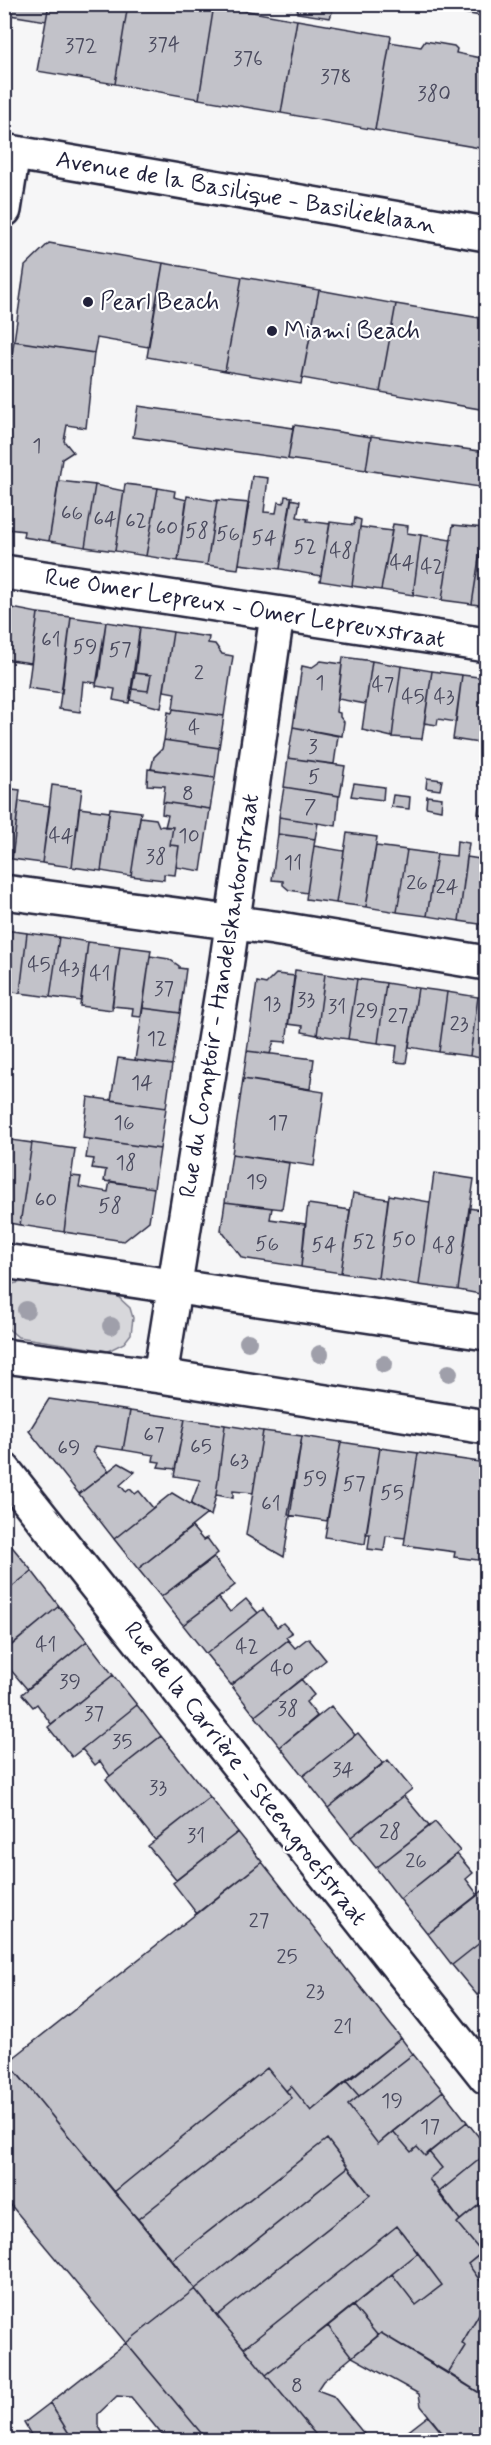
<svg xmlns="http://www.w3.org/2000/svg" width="491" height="2445" font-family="Mynerve,sans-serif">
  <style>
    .green { fill: #d7d7db; stroke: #7c7c8b; stroke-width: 1.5 }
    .building { fill: #c2c2c9; stroke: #22223b; stroke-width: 1.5 }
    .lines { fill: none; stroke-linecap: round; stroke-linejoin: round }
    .street-casing { stroke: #22223b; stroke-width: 38 }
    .street { stroke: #fff; stroke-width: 33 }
    .tree { fill: #9f9faa }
    .poi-dot { fill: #22223b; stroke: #fff; stroke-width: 2 }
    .labels { text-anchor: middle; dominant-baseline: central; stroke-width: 4.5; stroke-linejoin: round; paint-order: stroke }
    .number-label { font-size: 21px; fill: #4a4a5e }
    .street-label { font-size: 24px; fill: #22223b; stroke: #fff }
    .poi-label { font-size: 24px; fill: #22223b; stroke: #fff; text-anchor: start }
  </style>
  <rect width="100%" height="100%" fill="#f6f6f7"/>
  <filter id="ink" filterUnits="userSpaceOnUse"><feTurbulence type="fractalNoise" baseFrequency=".0167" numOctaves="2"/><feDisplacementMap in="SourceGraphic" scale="12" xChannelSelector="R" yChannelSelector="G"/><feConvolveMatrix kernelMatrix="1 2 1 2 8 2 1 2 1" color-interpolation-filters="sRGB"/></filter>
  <g filter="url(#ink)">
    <path class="green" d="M 22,1282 L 116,1295 L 130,1308 L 133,1318 L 131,1334 L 124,1343 L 108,1351 L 18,1337 L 5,1326 L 5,1291 L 12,1284 Z"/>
    <path class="building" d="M 4,4 L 49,4 L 46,21 L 4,14 Z
      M 49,4 L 128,4 L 115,84 L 37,71 Z
      M 128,4 L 214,5 L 199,99 L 115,84 Z
      M 272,4 L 299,4 L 298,9 Z
      M 299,4 L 335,4 L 330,18 L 297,13 Z
      M 415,4 L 486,4 L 486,17 Z
      M 214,5 L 297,20 L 281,113 L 199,99 Z
      M 297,20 L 391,36 L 375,130 L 281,113 Z
      M 425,41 L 454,46 L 457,49 L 456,53 L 486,59 L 486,149 L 375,130 L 390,42 L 421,47 Z
      M 49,243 L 163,263 L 148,347 L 97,338 L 94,353 L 14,341 L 25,266 Z
      M 163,263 L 242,277 L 225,371 L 147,357 Z
      M 242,277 L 319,290 L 301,384 L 225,371 Z
      M 319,290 L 396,304 L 380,392 L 302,378 Z
      M 396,304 L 486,319 L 486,410 L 380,392 Z
      M 14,341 L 94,353 L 86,428 L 67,425 L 64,441 L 73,452 L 62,459 L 49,541 L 23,537 L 24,531 L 7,529 L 4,521 L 4,413 Z
      M 138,406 L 293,428 L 288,459 L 133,437 Z
      M 294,425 L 371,437 L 366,470 L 288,459 Z
      M 371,436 L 486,452 L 486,488 L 366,470 Z
      M 252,476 L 268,478 L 264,512 L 276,513 L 278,502 L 284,503 L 285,496 L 292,497 L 280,569 L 239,564 Z
      M 59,481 L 95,485 L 85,547 L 49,541 Z
      M 125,484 L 158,488 L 146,556 L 115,551 Z
      M 95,485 L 124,491 L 115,551 L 85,547 Z
      M 158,488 L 175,491 L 174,497 L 187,500 L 178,561 L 146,556 Z
      M 187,496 L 217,501 L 207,565 L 178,561 Z
      M 291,499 L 300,501 L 297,517 L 308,519 L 307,521 L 330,524 L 321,576 L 280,569 Z
      M 217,500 L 249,503 L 238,569 L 207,565 Z
      M 355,518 L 361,520 L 352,586 L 320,581 L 330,522 L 354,525 Z
      M 393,524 L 408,526 L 407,533 L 421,535 L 413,595 L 381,590 Z
      M 453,525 L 484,528 L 472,604 L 442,600 Z
      M 360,527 L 392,531 L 381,590 L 352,586 Z
      M 483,532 L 486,533 L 486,606 L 472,604 Z
      M 421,535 L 451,540 L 442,600 L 413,595 Z
      M 4,607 L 12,608 L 4,658 Z
      M 12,608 L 38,613 L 31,663 L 4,659 Z
      M 38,613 L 71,617 L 62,693 L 28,688 Z
      M 71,617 L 106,622 L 99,676 L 96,683 L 83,681 L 80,712 L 59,709 Z
      M 106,622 L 140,627 L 129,703 L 113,700 L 115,689 L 96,686 Z
      M 140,627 L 173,632 L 161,708 L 130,700 L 132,689 L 148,691 L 151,675 L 135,673 Z
      M 173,632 L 209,637 L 208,643 L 215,644 L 222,654 L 233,656 L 224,716 L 173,709 L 175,693 L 164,691 Z
      M 343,657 L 372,661 L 366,704 L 338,699 Z
      M 321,661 L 342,664 L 336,712 L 340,713 L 340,717 L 344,722 L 342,736 L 293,727 L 302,666 L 311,668 Z
      M 372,661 L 401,666 L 392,737 L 362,730 Z
      M 401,666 L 432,671 L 422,739 L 392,737 Z
      M 432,671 L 462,675 L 456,722 L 438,719 L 437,725 L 424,723 Z
      M 135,673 L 151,675 L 148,691 L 132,689 Z
      M 462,675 L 486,678 L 485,744 L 453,739 Z
      M 173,709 L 224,716 L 219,748 L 164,740 L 168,712 L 172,713 Z
      M 293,727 L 338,736 L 334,764 L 288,758 Z
      M 164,740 L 219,748 L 215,778 L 151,769 L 154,757 L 162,749 Z
      M 288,758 L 345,766 L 340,796 L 284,787 Z
      M 148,769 L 215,778 L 210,809 L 163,802 L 165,786 L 147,785 Z
      M 427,778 L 442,780 L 440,790 L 426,788 Z
      M 354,783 L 384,787 L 383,800 L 351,796 Z
      M 52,785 L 82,789 L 72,867 L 42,863 Z
      M 284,787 L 339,796 L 336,826 L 279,817 Z
      M 4,788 L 20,790 L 12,859 L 4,858 Z
      M 393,795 L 410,797 L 409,809 L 391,807 Z
      M 427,796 L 442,798 L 441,810 L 426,807 Z
      M 19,801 L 50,806 L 42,863 L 12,859 Z
      M 163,802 L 210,809 L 201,871 L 176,867 L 179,846 L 170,845 L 173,827 L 165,827 L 168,815 L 162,814 Z
      M 479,805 L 486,806 L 486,815 L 478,814 Z
      M 79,808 L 109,812 L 101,871 L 72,867 Z
      M 110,808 L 141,812 L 131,876 L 101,871 Z
      M 140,817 L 156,819 L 159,826 L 173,827 L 170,845 L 179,846 L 175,875 L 164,874 L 164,880 L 131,876 Z
      M 279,817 L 318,823 L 315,839 L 278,834 Z
      M 347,833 L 377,837 L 366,907 L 336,903 Z
      M 278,834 L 315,839 L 307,893 L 289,890 L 283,885 L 283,881 L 272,880 Z
      M 457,841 L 469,843 L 459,921 L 427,916 L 437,854 L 456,856 Z
      M 314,846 L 344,851 L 336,903 L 306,899 Z
      M 376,846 L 407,850 L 397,912 L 366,907 Z
      M 407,850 L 437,854 L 427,916 L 397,912 Z
      M 467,857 L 486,860 L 486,925 L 459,921 Z
      M 4,930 L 27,933 L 20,993 L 4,991 Z
      M 27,933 L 59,937 L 50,997 L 20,993 Z
      M 59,937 L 88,942 L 81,1001 L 50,997 Z
      M 88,942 L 120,946 L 112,1010 L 80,1006 Z
      M 120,946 L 151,950 L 141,1017 L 132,1016 L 133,1008 L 112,1006 Z
      M 150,956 L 169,959 L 179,966 L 179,968 L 186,969 L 180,1013 L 143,1008 Z
      M 295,970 L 325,974 L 317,1035 L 302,1032 L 303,1026 L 288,1024 Z
      M 276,974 L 295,976 L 286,1042 L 274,1041 L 270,1054 L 247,1051 L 257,982 L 266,984 Z
      M 325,974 L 357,979 L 348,1039 L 317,1035 Z
      M 357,979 L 386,983 L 378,1043 L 348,1039 Z
      M 386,983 L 418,988 L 406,1063 L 395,1062 L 397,1046 L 378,1043 Z
      M 418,988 L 447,992 L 439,1052 L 409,1047 Z
      M 447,992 L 478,997 L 470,1056 L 439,1052 Z
      M 478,997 L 486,998 L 486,1059 L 470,1056 Z
      M 143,1008 L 180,1013 L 172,1065 L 135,1060 Z
      M 247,1051 L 314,1059 L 310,1089 L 243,1079 Z
      M 118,1058 L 172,1065 L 166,1108 L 111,1100 Z
      M 243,1079 L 324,1092 L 314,1166 L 232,1154 Z
      M 88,1097 L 166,1108 L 160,1149 L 83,1138 Z
      M 4,1139 L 32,1143 L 20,1225 L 4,1222 Z
      M 89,1139 L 160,1149 L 154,1188 L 104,1181 L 106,1170 L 92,1168 L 94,1159 L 86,1158 Z
      M 32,1143 L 75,1149 L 64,1232 L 20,1225 Z
      M 232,1154 L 289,1163 L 282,1209 L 225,1202 Z
      M 434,1173 L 474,1179 L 458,1290 L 419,1285 Z
      M 71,1176 L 81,1177 L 79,1187 L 108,1192 L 110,1181 L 154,1188 L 149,1221 L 124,1241 L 64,1232 Z
      M 353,1193 L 388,1199 L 378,1278 L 341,1273 Z
      M 389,1195 L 430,1202 L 419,1285 L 378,1278 Z
      M 225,1202 L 272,1208 L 270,1219 L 305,1224 L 301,1267 L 242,1258 L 221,1230 Z
      M 308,1204 L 350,1210 L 341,1273 L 301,1267 Z
      M 469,1208 L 486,1211 L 486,1295 L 458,1290 Z
      M 49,1399 L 130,1411 L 123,1450 L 96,1446 L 93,1452 L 109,1471 L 79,1494 L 29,1431 Z
      M 130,1411 L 185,1419 L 175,1469 L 158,1467 L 160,1462 L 153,1461 L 154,1455 L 123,1450 Z
      M 185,1419 L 225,1425 L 216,1495 L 211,1516 L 191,1504 L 200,1480 L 174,1476 Z
      M 225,1425 L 263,1431 L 253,1493 L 233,1491 L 233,1498 L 216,1495 Z
      M 263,1431 L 302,1436 L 284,1557 L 246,1535 Z
      M 302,1436 L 341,1442 L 327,1521 L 288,1515 Z
      M 341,1442 L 380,1448 L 365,1544 L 325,1537 Z
      M 380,1448 L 418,1453 L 405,1538 L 386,1536 L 384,1551 L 368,1549 L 370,1534 L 366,1534 Z
      M 418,1453 L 486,1463 L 486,1561 L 454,1557 L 455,1552 L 404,1545 Z
      M 119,1463 L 135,1472 L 120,1485 L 126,1492 L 130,1489 L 135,1494 L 139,1491 L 153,1508 L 114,1539 L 79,1494 Z
      M 172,1493 L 207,1514 L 138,1569 L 114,1539 Z
      M 192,1527 L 203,1540 L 207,1538 L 218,1553 L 161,1597 L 138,1569 Z
      M 4,1537 L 32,1571 L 4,1593 Z
      M 214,1558 L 235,1585 L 183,1625 L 161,1597 Z
      M 32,1571 L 59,1606 L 6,1650 L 4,1593 Z
      M 219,1598 L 230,1612 L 246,1599 L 258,1613 L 206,1654 L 183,1625 Z
      M 59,1606 L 87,1641 L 27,1689 L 4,1662 L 4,1651 Z
      M 263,1609 L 277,1627 L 283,1623 L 292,1633 L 286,1637 L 288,1640 L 231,1685 L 206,1654 Z
      M 308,1638 L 326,1660 L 255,1716 L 231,1685 L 288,1640 L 295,1648 Z
      M 87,1641 L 113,1675 L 51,1724 L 37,1704 L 33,1707 L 22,1694 Z
      M 113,1675 L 137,1705 L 72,1757 L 48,1727 Z
      M 301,1679 L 314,1695 L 306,1702 L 317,1716 L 280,1747 L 255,1716 Z
      M 137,1705 L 161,1736 L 110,1776 L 100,1761 L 95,1765 L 82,1749 Z
      M 331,1706 L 355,1735 L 303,1776 L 280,1747 Z
      M 358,1733 L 383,1763 L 328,1808 L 303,1776 Z
      M 161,1736 L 210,1797 L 155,1840 L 106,1779 Z
      M 388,1760 L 412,1789 L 351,1837 L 328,1808 Z
      M 404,1796 L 429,1826 L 376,1868 L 351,1837 Z
      M 210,1797 L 238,1832 L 176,1880 L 148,1846 Z
      M 435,1822 L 460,1851 L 400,1899 L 376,1868 Z
      M 238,1832 L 262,1862 L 197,1914 L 173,1883 Z
      M 457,1854 L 473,1873 L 466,1879 L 478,1895 L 428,1934 L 400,1899 Z
      M 262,1862 L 401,2038 L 311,2111 L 291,2086 L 286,2091 L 267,2068 L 114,2192 L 8,2062 Z
      M 486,1888 L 486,1938 L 452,1965 L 428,1934 Z
      M 486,1938 L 486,1988 L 477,1995 L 452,1965 Z
      M 486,1988 L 486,2004 L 477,1995 Z
      M 401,2038 L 413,2054 L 359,2096 L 346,2081 Z
      M 413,2054 L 443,2091 L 378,2144 L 348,2105 Z
      M 10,2065 L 195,2289 L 126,2343 L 4,2197 L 4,2067 Z
      M 267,2068 L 292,2098 L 138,2219 L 114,2192 Z
      M 346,2081 L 359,2096 L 348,2105 L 378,2144 L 393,2131 L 411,2152 L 417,2147 L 425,2156 L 429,2152 L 442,2168 L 429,2179 L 460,2220 L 457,2223 L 482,2253 L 468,2264 L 486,2289 L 486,2302 L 462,2343 L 465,2346 L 448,2373 L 381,2333 L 378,2336 L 353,2306 L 392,2274 L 416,2305 L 442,2285 L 397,2226 L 244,2348 L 217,2316 L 370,2195 L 327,2139 L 172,2260 L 138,2219 L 292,2098 L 286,2091 L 291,2086 L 311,2111 Z
      M 443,2091 L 467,2122 L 425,2156 L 417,2147 L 411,2152 L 393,2131 Z
      M 467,2122 L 486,2146 L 486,2154 L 439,2192 L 429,2179 L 442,2168 L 429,2152 Z
      M 327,2139 L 348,2167 L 195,2289 L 172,2260 Z
      M 486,2154 L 486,2199 L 460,2220 L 438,2193 Z
      M 348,2167 L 370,2195 L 217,2316 L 195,2289 Z
      M 486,2199 L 486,2249 L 482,2253 L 457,2223 Z
      M 397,2226 L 418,2253 L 266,2375 L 244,2348 Z
      M 486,2249 L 486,2289 L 468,2264 Z
      M 418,2253 L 442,2285 L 416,2305 L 392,2274 Z
      M 195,2289 L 266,2375 L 320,2440 L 207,2440 L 126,2343 Z
      M 486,2302 L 486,2318 L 479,2314 Z
      M 353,2306 L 378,2336 L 352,2357 L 328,2326 Z
      M 479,2314 L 486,2318 L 486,2397 L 448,2373 L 465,2346 L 462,2343 Z
      M 328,2326 L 352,2357 L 323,2381 L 317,2390 L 333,2396 L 369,2440 L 320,2440 L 266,2375 Z
      M 381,2333 L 486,2397 L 486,2440 L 448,2440 L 421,2406 L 419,2394 L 352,2357 Z
      M 126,2343 L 207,2440 L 163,2440 L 161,2438 L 163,2436 L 131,2397 L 117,2396 L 98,2414 L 98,2425 L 107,2440 L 73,2440 L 50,2403 Z
      M 50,2403 L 73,2440 L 34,2440 L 24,2423 Z
      M 428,2416 L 448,2440 L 397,2440 Z"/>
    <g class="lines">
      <defs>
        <path id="street" d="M 4,151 L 486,234
          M 4,210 L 13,153
          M 4,572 L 486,645
          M 4,892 L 274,928 L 486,963
          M 4,1261 L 486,1333
          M 4,1356 L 160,1376 L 486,1427
          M 160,1376 L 226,967 L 277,615
          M 4,1470 L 486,2077"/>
      </defs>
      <use href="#street" class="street-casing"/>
      <use href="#street" class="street"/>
    </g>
    <g class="tree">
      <circle cx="26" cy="1310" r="9"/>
      <circle cx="111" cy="1326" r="9"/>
      <circle cx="248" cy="1342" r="9"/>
      <circle cx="320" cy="1354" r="9"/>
      <circle cx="384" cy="1364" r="9"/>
      <circle cx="449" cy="1373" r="9"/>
    </g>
  </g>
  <g class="poi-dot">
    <circle cx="88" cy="302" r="6"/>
    <circle cx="272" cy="331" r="6"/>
  </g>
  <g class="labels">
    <g class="number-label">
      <text x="164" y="45">374</text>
      <text x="81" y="46">372</text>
      <text x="248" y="59">376</text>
      <text x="336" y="77">378</text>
      <text x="434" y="94">380</text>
      <text x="37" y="446">1</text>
      <text x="72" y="513">66</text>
      <text x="105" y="519">64</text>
      <text x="136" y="521">62</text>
      <text x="167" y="528">60</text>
      <text x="197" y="531">58</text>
      <text x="228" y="534">56</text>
      <text x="264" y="538">54</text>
      <text x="305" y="547">52</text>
      <text x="341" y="551">48</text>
      <text x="402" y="563">44</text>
      <text x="432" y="567">42</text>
      <text x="51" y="640">61</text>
      <text x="85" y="647">59</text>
      <text x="120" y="650">57</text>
      <text x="199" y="673">2</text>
      <text x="320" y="683">1</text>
      <text x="383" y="685">47</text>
      <text x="413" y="697">45</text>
      <text x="444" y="697">43</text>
      <text x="194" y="728">4</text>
      <text x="313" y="747">3</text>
      <text x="314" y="777">5</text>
      <text x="188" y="794">8</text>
      <text x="310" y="807">7</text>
      <text x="61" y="836">44</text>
      <text x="189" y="836">10</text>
      <text x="156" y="857">38</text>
      <text x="293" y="863">11</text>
      <text x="417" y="883">26</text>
      <text x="447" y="887">24</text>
      <text x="39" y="965">45</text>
      <text x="69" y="969">43</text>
      <text x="100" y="974">41</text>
      <text x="164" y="989">37</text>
      <text x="306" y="1000">33</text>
      <text x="272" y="1004">13</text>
      <text x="337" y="1007">31</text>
      <text x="367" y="1011">29</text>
      <text x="398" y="1016">27</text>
      <text x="459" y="1024">23</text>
      <text x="157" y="1039">12</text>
      <text x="142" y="1083">14</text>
      <text x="124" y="1123">16</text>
      <text x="278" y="1123">17</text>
      <text x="126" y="1163">18</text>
      <text x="257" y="1182">19</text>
      <text x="46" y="1200">60</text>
      <text x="110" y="1206">58</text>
      <text x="404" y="1240">50</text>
      <text x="364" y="1242">52</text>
      <text x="267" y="1244">56</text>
      <text x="324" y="1245">54</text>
      <text x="444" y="1246">48</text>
      <text x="154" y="1435">67</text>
      <text x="201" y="1447">65</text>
      <text x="69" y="1448">69</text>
      <text x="239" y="1461">63</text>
      <text x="315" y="1479">59</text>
      <text x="354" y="1484">57</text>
      <text x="392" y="1493">55</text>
      <text x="271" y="1504">61</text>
      <text x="46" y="1645">41</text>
      <text x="247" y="1647">42</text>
      <text x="282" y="1669">40</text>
      <text x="70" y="1682">39</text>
      <text x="288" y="1709">38</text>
      <text x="94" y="1714">37</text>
      <text x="122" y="1742">35</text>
      <text x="343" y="1770">34</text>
      <text x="158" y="1788">33</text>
      <text x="390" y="1832">28</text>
      <text x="196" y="1836">31</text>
      <text x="416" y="1861">26</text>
      <text x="259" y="1921">27</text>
      <text x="287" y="1957">25</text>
      <text x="315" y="1992">23</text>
      <text x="343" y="2027">21</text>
      <text x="392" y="2101">19</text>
      <text x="430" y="2127">17</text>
      <text x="297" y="2386">8</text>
    </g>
    <g class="street-label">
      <text transform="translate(246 193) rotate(10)">Avenue de la Basilique - Basilieklaan</text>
      <text transform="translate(245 609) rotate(9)">Rue Omer Lepreux - Omer Lepreuxstraat</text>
      <text transform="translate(220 996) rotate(-81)">Rue du Comptoir - Handelskantoorstraat</text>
      <text transform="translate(245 1774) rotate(52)">Rue de la Carrière - Steengroefstraat</text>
    </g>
    <g class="poi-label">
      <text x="100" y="302">Pearl Beach</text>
      <text x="284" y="331">Miami Beach</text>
    </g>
  </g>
  <rect width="491" height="2445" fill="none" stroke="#fff" stroke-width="24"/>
  <rect x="12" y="12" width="467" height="2421" fill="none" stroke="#22223b" stroke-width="2" filter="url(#ink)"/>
</svg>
